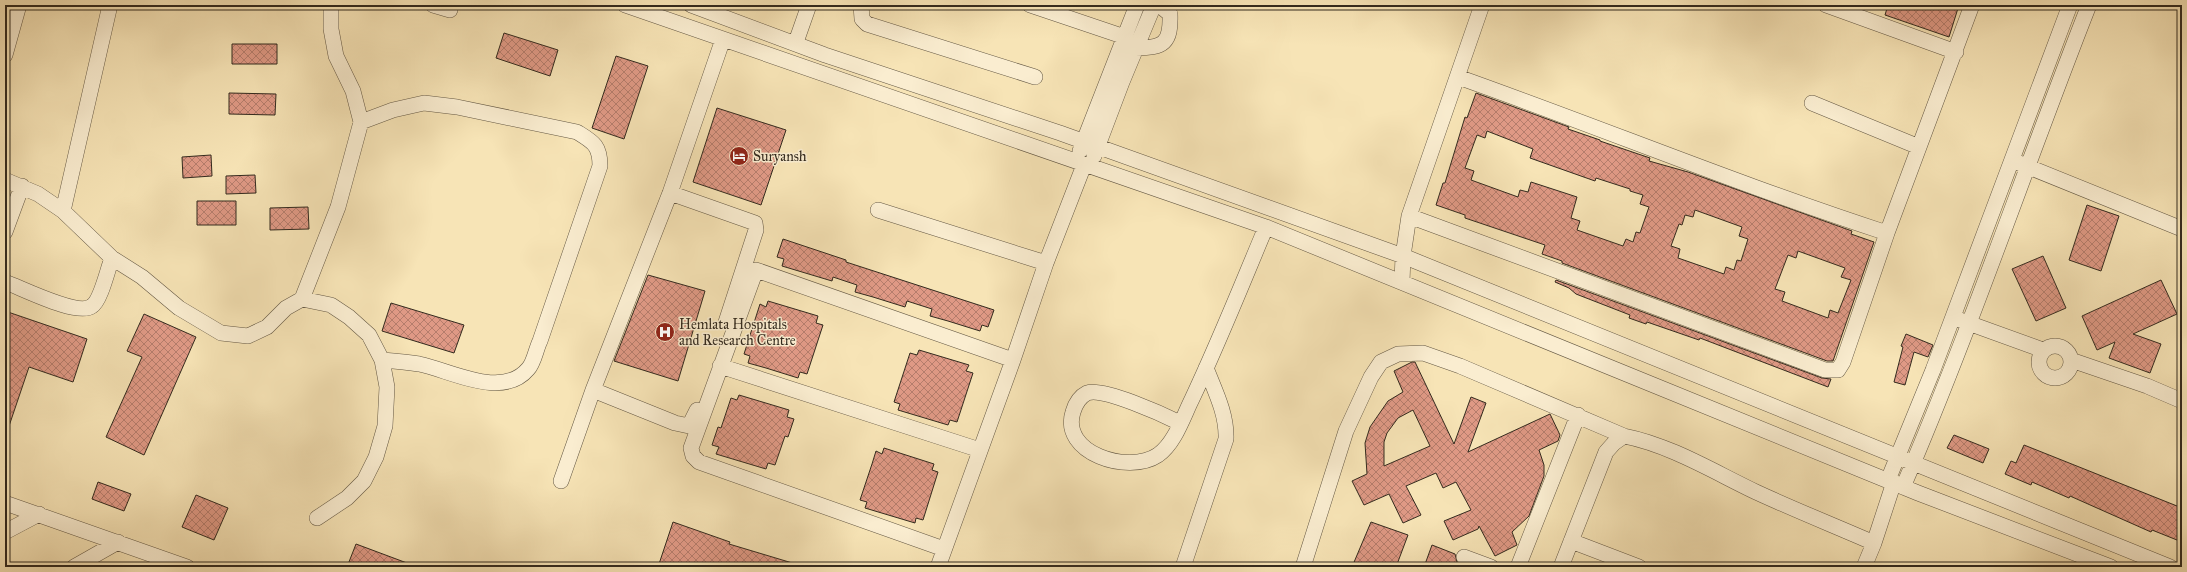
<svg xmlns="http://www.w3.org/2000/svg" width="2187" height="572" font-family="'IM FELL Great Primer',serif">
  <style>
    .building { fill: url(#building-cross-hatch); stroke: #332a1e; fill-rule: evenodd }
    .lines { fill: none; stroke-linecap: round; stroke-linejoin: round }
    .minor-casing { stroke: #645844; stroke-width: 16 }
    .minor { stroke: #faedd0; stroke-width: 15 }
    .labels { text-anchor: middle; dominant-baseline: central; stroke-width: 3; stroke-linejoin: round; paint-order: stroke }
    .poi-label { font-size: 14px; fill: #332a1e; stroke: #faedd0; text-anchor: start }
  </style>
  <defs>
    <pattern id="building-cross-hatch" width="8" height="8" patternUnits="userSpaceOnUse"><rect width="8" height="8" fill="#df9985"/><path d="M0 0l8 8M0 8l8-8" fill="none" stroke="#b57d6c"/></pattern>
  </defs>
  <rect width="100%" height="100%" fill="#f7e4b6"/>
  <filter id="stains"><feTurbulence type="fractalNoise" baseFrequency=".005" numOctaves="4"/><feColorMatrix values="0 0 0 0 .2 0 0 0 0 .09 0 0 0 0 .02 0 0 0 .5 -.17"/></filter>
  <radialGradient id="worn" r=".72"><stop offset=".6" stop-color="#630" stop-opacity="0"/><stop offset="1" stop-color="#630" stop-opacity=".3"/></radialGradient>
  <path class="building" d="M 1888,5 L 1959,5 L 1949,37 L 1885,15 Z
    M 504,33 L 558,50 L 550,76 L 496,58 Z
    M 232,44 L 277,44 L 277,64 L 232,64 Z
    M 616,56 L 648,66 L 624,139 L 592,128 Z
    M 229,93 L 276,94 L 275,115 L 229,114 Z
    M 1476,93 L 1569,127 L 1568,129 L 1600,140 L 1600,141 L 1650,158 L 1649,161 L 1688,172 L 1852,231 L 1851,234 L 1874,242 L 1833,361 L 1827,361 L 1562,263 L 1562,261 L 1542,254 L 1545,245 L 1465,218 L 1465,215 L 1436,205 L 1443,183 L 1445,183 L 1465,117 L 1467,118 ZM 1487,131 L 1533,149 L 1530,158 L 1595,181 L 1596,178 L 1630,189 L 1630,191 L 1643,195 L 1640,204 L 1649,207 L 1640,233 L 1636,232 L 1633,242 L 1626,239 L 1623,246 L 1577,230 L 1580,221 L 1571,218 L 1577,197 L 1531,182 L 1528,192 L 1520,190 L 1518,197 L 1471,180 L 1474,171 L 1465,168 L 1477,135 L 1485,138 ZM 1695,210 L 1742,227 L 1739,236 L 1748,239 L 1741,261 L 1737,260 L 1734,270 L 1726,267 L 1724,274 L 1678,258 L 1680,249 L 1671,246 L 1679,224 L 1682,225 L 1685,215 L 1693,217 ZM 1798,251 L 1845,268 L 1841,277 L 1851,280 L 1838,313 L 1830,310 L 1828,318 L 1782,301 L 1785,292 L 1775,289 L 1788,255 L 1796,258 Z
    M 717,108 L 786,130 L 761,205 L 693,182 Z
    M 211,155 L 212,176 L 183,178 L 182,157 Z
    M 255,175 L 256,193 L 226,194 L 226,176 Z
    M 197,201 L 236,201 L 236,225 L 197,225 Z
    M 2087,205 L 2119,216 L 2101,271 L 2069,260 Z
    M 308,207 L 309,229 L 270,230 L 270,208 Z
    M 783,239 L 846,260 L 846,262 L 994,310 L 988,327 L 982,325 L 980,331 L 948,321 L 930,316 L 932,309 L 907,301 L 905,307 L 873,297 L 855,292 L 857,285 L 833,277 L 832,281 L 782,266 L 784,259 L 777,257 Z
    M 2043,256 L 2066,308 L 2036,321 L 2012,269 Z
    M 648,275 L 705,291 L 678,381 L 614,361 Z
    M 1556,280 L 1822,378 L 1831,379 L 1828,387 L 1700,338 L 1699,340 L 1647,322 L 1646,324 L 1629,318 L 1630,315 L 1576,294 L 1569,288 L 1555,282 Z
    M 2161,280 L 2177,314 L 2133,334 L 2161,344 L 2150,373 L 2109,358 L 2115,342 L 2097,350 L 2082,316 Z
    M 768,301 L 818,316 L 816,323 L 823,325 L 807,374 L 800,372 L 798,378 L 766,368 L 748,363 L 750,356 L 744,354 L 760,304 L 766,307 Z
    M 391,303 L 464,325 L 454,353 L 382,331 Z
    M 5,311 L 87,339 L 73,382 L 29,367 L 7,432 L 5,431 Z
    M 144,314 L 196,337 L 144,455 L 106,437 L 142,357 L 127,351 Z
    M 1906,334 L 1933,345 L 1928,357 L 1914,352 L 1905,385 L 1894,382 L 1903,347 L 1901,346 Z
    M 919,350 L 969,365 L 966,371 L 973,373 L 957,422 L 950,420 L 948,425 L 898,410 L 900,404 L 894,402 L 910,353 L 917,355 Z
    M 1412,362 L 1415,362 L 1454,444 L 1471,397 L 1486,403 L 1468,452 L 1550,414 L 1560,435 L 1558,441 L 1539,450 L 1544,465 L 1544,476 L 1529,516 L 1512,532 L 1517,545 L 1495,556 L 1479,526 L 1478,529 L 1453,540 L 1444,521 L 1471,510 L 1456,482 L 1443,488 L 1436,473 L 1406,486 L 1421,515 L 1403,523 L 1389,494 L 1364,505 L 1352,481 L 1367,474 L 1365,443 L 1370,427 L 1388,401 L 1403,392 L 1394,371 ZM 1413,410 L 1430,446 L 1384,466 L 1384,442 L 1387,433 L 1398,418 Z
    M 739,395 L 789,410 L 787,417 L 794,419 L 788,437 L 785,436 L 775,465 L 768,463 L 766,469 L 716,454 L 719,447 L 712,445 L 718,427 L 721,428 L 731,398 L 737,400 Z
    M 1954,435 L 1989,449 L 1983,463 L 1947,448 Z
    M 2024,445 L 2182,508 L 2182,542 L 2152,530 L 2151,532 L 2070,496 L 2069,498 L 2032,482 L 2031,485 L 2005,474 L 2011,461 L 2016,463 Z
    M 884,448 L 934,464 L 932,470 L 938,472 L 923,520 L 916,518 L 915,523 L 865,508 L 867,502 L 860,500 L 872,464 L 876,451 L 882,454 Z
    M 98,482 L 131,494 L 124,511 L 92,499 Z
    M 196,495 L 228,508 L 214,540 L 182,527 Z
    M 673,522 L 730,542 L 729,544 L 799,565 L 799,567 L 658,567 Z
    M 1371,522 L 1408,535 L 1396,567 L 1352,567 Z
    M 356,544 L 415,566 L 414,567 L 347,567 Z
    M 1432,545 L 1455,554 L 1457,562 L 1465,567 L 1424,567 Z"/>
  <g class="lines">
    <defs>
      <path id="minor" d="M 433,5 L 450,10
        M 625,5 L 1266,227 L 1918,493 L 2111,567
        M 691,5 L 825,55 L 1060,133 L 1403,256 L 2170,567
        M 861,5 L 862,19 L 867,24 L 1035,77
        M 1030,5 L 1125,37
        M 1826,5 L 1956,52
        M 796,42 L 809,5
        M 1136,48 C 1164,48 1171,43 1170,14 L 1159,5
        M 5,55 L 19,5
        M 1458,77 C 1602,128 1742,186 1887,233
        M 1812,103 L 1919,147
        M 361,122 L 393,110 L 424,103 L 457,107 L 577,132 C 593,142 600,145 600,166 L 540,341 C 536,349 534,363 528,369 C 502,400 450,370 419,364 C 407,362 395,361 382,360
        M 1080,151 L 1137,5
        M 1094,156 L 1122,82 L 1154,5
        M 2019,163 L 2182,229
        M 5,180 L 38,194 L 63,211 L 112,258 L 142,277 L 179,308 L 221,333 L 248,336 L 267,327 L 286,308 L 302,299 L 331,305 L 349,317 L 369,335 L 382,360 L 387,387 L 385,426 L 376,457 L 364,481 L 347,498 L 317,518
        M 670,193 L 755,223 L 756,230 L 726,322
        M 878,210 L 1046,263
        M 63,211 L 110,5
        M 1409,216 L 1825,370 L 1838,370 L 1843,362 L 1887,233 L 1972,5
        M 5,232 L 22,186
        M 5,282 C 22,288 78,317 92,306 C 101,300 108,268 112,258
        M 1402,282 L 1403,256 L 1409,216 L 1482,5
        M 302,299 L 338,207 L 361,122 L 353,91 L 336,56 L 331,29 L 331,5
        M 1960,320 L 2043,350
        M2039 362a16 16 0 1 1 32 0a16 16 0 1 1-32 0Z
        M 2071,360 L 2147,386 L 2182,401
        M 720,366 L 980,450
        M 593,390 L 675,423 L 689,426 L 697,410
        M 1180,423 C 1164,415 1103,387 1087,393 C 1079,397 1075,405 1073,412 C 1060,453 1128,475 1158,455 C 1175,443 1183,417 1192,399 C 1219,342 1242,284 1266,227
        M 1888,480 L 1933,370 L 2070,5
        M 561,481 L 593,390 L 670,193 L 723,39
        M 1903,487 C 1971,329 2026,165 2089,5
        M 5,503 L 187,567
        M 5,532 L 39,514
        M 1571,541 L 1639,567
        M 944,549 L 699,462 L 693,456 L 691,448 L 756,270 L 1013,360
        M 1464,557 L 1491,567
        M 74,567 L 118,542
        M 938,567 L 1013,360 L 1046,263 L 1084,165
        M 1183,567 L 1226,439 C 1227,414 1215,391 1206,368
        M 1303,567 L 1346,431 L 1371,377 L 1381,362 L 1398,354 L 1423,353 L 1460,366 L 1624,436
        M 1518,567 L 1578,415
        M 1561,567 L 1606,452 L 1614,443 L 1624,436 C 1670,445 1714,472 1756,492 C 1795,510 1835,526 1874,543
        M 1864,567 L 1874,543 L 1894,482"/>
    </defs>
    <use href="#minor" class="minor-casing"/>
    <use href="#minor" class="minor"/>
  </g>
  <defs>
    <symbol id="hotel-disc" viewBox="-11 -11 22 22"><circle r="9.5" fill="#8f2418" stroke="#faedd0"/><path d="M-6-4.5h1.5V1H6V5H4.5V3h-9V5H-6ZM-4 0a1.8 1.8 0 1 1 3.6 0ZM.5 0V-2.5h3Q6-2.5 6 0Z" fill="#fff"/></symbol>
    <symbol id="hospital-disc" viewBox="-11 -11 22 22"><circle r="9.5" fill="#8f2418" stroke="#faedd0"/><path d="M-5-5h3v3.5h4V-5h3V5h-3V1.5h-4V5h-3Z" fill="#fff"/></symbol>
  </defs>
  <g fill-rule="evenodd">
    <use href="#hotel-disc" x="728" y="145" width="22" height="22"/>
    <use href="#hospital-disc" x="654" y="321" width="22" height="22"/>
  </g>
  <g class="labels">
    <g class="poi-label">
      <text x="753" y="156">Suryansh</text>
      <text x="679" y="324">Hemlata Hospitals<tspan x="679" dy="16">and Research Centre</tspan></text>
    </g>
  </g>
  <rect width="2187" height="572" fill="none" stroke="#f7e4b6" stroke-width="20"/>
  <rect x="6" y="6" width="2175" height="560" fill="none" stroke="#332a1e" stroke-width="2"/>
  <rect x="10" y="10" width="2167" height="552" fill="none" stroke="#332a1e"/>
  <rect width="100%" height="100%" filter="url(#stains)"/>
  <rect width="100%" height="100%" fill="url(#worn)"/>
</svg>
